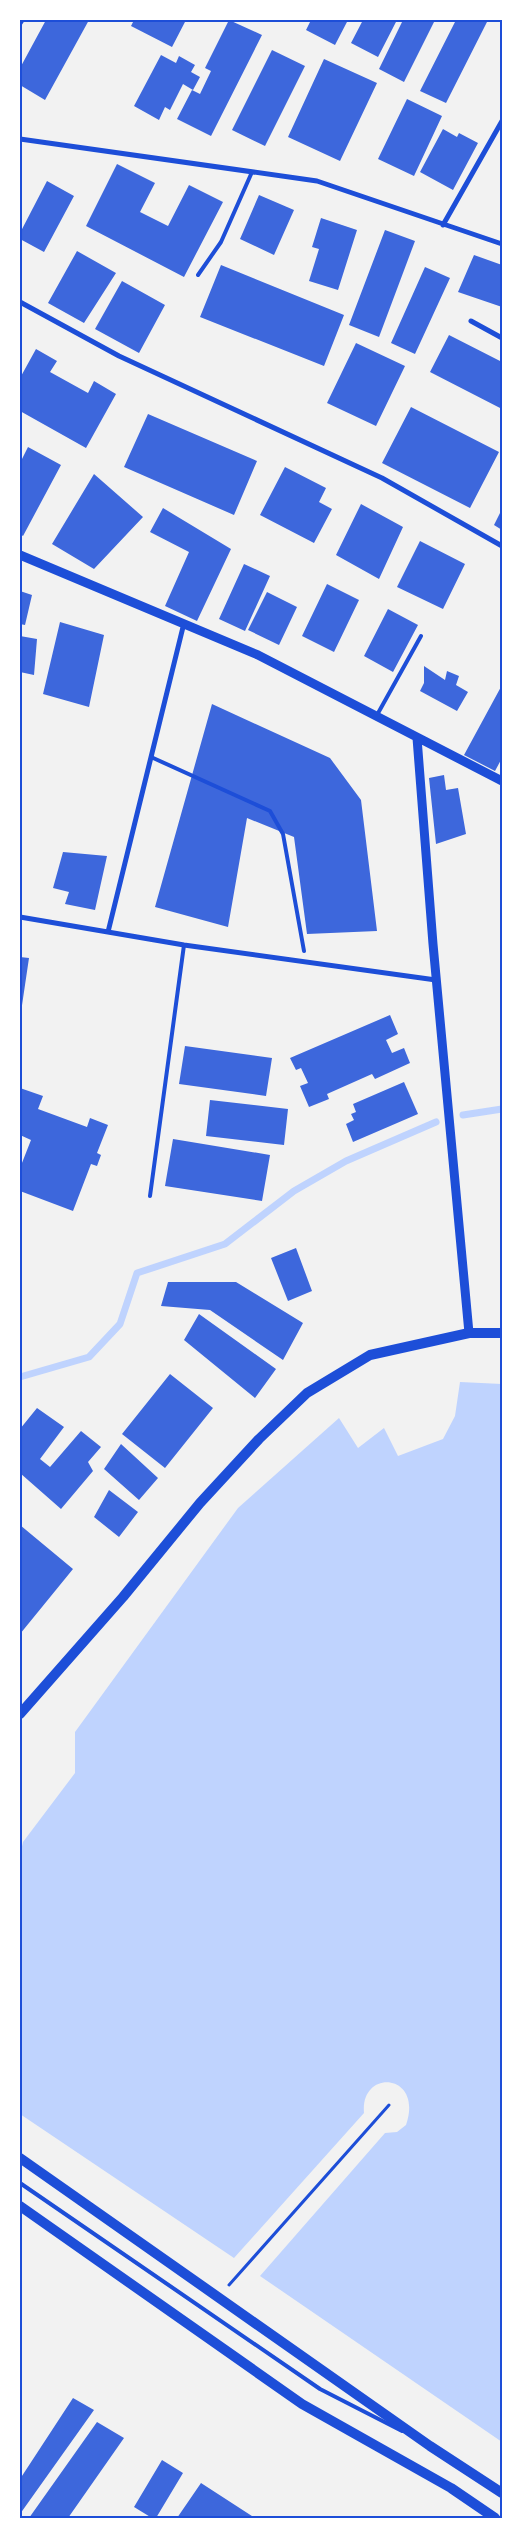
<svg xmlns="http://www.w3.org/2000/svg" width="522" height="2538" font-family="'Exo 2',sans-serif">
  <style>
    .water { fill: #bfd3fe }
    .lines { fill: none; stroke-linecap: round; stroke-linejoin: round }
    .stream { stroke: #bfd3fe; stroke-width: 7 }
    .building { fill: #3d67dc }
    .path { stroke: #1d4ed8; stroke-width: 3 }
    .service { stroke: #1d4ed8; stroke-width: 4 }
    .minor { stroke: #1d4ed8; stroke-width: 5 }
    .tertiary { stroke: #1d4ed8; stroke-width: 9 }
    .secondary { stroke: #1d4ed8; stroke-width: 10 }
    .neatline { fill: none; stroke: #1d4ed8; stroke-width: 2 }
  </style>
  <rect width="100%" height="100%" fill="#f2f2f2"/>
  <path class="water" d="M 460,1382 L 502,1384 L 502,2442 L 260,2276 L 385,2133 L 397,2132 L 406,2125 C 424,2073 360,2068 364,2113 L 234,2258 L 20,2114 L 20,1855 L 23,1842 L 75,1773 L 75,1732 L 238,1508 L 339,1418 L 358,1448 L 384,1428 L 398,1456 L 443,1439 L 455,1416 Z"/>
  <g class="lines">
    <path class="stream" d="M 463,1115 L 502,1109
      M 20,1377 L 89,1357 L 120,1324 L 137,1273 L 225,1244 L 294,1191 L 346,1161 L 436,1122"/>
  </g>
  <path class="building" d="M 46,20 L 89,20 L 45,100 L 20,85 L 20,68 Z
    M 134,20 L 186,20 L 172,47 L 131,26 Z
    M 229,20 L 262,35 L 211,136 L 177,119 L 192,90 L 200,94 L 211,71 L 205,68 Z
    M 311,20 L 348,20 L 335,45 L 306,30 Z
    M 363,20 L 397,20 L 378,57 L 351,43 Z
    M 403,20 L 435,20 L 404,82 L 379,69 Z
    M 456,20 L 488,20 L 446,103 L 420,91 Z
    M 272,50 L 305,66 L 265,146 L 232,130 Z
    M 161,55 L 176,63 L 179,56 L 195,65 L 191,72 L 200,77 L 193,90 L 183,84 L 170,110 L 165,107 L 159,120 L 134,106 Z
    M 324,59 L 377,83 L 340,161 L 288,137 Z
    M 407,99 L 442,116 L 414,176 L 378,159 Z
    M 443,129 L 457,137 L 459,133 L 478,143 L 453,190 L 420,172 Z
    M 117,164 L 155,183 L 140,212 L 168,226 L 189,185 L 223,202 L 184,277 L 86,226 Z
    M 47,181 L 74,196 L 44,252 L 20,239 L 20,233 Z
    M 259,195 L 294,210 L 274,255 L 240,239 Z
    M 321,218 L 357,230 L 338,290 L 309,281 L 319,249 L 312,247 Z
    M 385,230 L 415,241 L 379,337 L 349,325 Z
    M 77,251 L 116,273 L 84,323 L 48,303 Z
    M 474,255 L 502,265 L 502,307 L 458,292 Z
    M 221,265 L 344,315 L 324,366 L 200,317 Z
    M 425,267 L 450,278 L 415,354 L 391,343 Z
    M 122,281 L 165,305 L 139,353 L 95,329 Z
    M 449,335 L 502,362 L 502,409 L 430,372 Z
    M 356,343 L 405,366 L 376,426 L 327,403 Z
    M 36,349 L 57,361 L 50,372 L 88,393 L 94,381 L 116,394 L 86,448 L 20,411 L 20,378 Z
    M 411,407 L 499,452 L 470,508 L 382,463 Z
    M 148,414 L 257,461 L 234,515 L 124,467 Z
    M 28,447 L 61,465 L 23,536 L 20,534 L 20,463 Z
    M 285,467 L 326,488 L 319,502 L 332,509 L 314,543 L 260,515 Z
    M 94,474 L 143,517 L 94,569 L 52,544 Z
    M 361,504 L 403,527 L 379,579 L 336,555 Z
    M 163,508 L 231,549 L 197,621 L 165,606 L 189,552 L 150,532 Z
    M 502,509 L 502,530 L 494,525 Z
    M 420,541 L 465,564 L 443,609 L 397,587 Z
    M 244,564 L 270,576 L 245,631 L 219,619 Z
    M 327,584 L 359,600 L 334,652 L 302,636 Z
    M 20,591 L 32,595 L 25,625 L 20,624 Z
    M 267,592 L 297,607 L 279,645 L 248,630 Z
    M 388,609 L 418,625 L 393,672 L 364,656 Z
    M 60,622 L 104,635 L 89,707 L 43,694 Z
    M 20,636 L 37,639 L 34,675 L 20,672 Z
    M 424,666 L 445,680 L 447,671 L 459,676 L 456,685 L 468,692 L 457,711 L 420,691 L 424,683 Z
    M 502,685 L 502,758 L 495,771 L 464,755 Z
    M 212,704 L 330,758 L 361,800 L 377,931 L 307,934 L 294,837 L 247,818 L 228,927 L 155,907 Z
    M 444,775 L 446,790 L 458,788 L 466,834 L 436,844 L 429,778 Z
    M 63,852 L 107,856 L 95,910 L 65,904 L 69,892 L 53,888 Z
    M 20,957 L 29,958 L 21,1012 L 20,1012 Z
    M 390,1015 L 398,1034 L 386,1040 L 392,1053 L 404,1048 L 410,1063 L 375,1079 L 372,1074 L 327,1094 L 329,1099 L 309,1107 L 300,1086 L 308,1083 L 301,1068 L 296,1070 L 290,1058 Z
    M 185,1046 L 272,1058 L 266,1096 L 179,1084 Z
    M 404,1082 L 418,1114 L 353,1142 L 346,1124 L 354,1120 L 351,1114 L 356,1112 L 353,1104 Z
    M 20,1088 L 43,1096 L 38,1109 L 87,1127 L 90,1118 L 108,1125 L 97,1153 L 101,1155 L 97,1166 L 91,1164 L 73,1211 L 20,1191 L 20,1168 L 31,1140 L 20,1135 Z
    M 210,1100 L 288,1109 L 284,1145 L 206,1136 Z
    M 173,1139 L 270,1155 L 262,1201 L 165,1186 Z
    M 296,1248 L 312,1291 L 288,1301 L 271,1258 Z
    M 168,1282 L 236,1282 L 303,1323 L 283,1360 L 210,1310 L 161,1306 Z
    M 199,1314 L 276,1369 L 255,1398 L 184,1340 Z
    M 170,1374 L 213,1408 L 165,1468 L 122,1434 Z
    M 37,1408 L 64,1427 L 40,1459 L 50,1467 L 81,1431 L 101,1447 L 88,1462 L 93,1471 L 61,1509 L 20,1473 L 20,1429 Z
    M 121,1444 L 158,1478 L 139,1500 L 104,1469 Z
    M 109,1490 L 138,1512 L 119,1537 L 94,1517 Z
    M 20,1525 L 73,1569 L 20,1634 Z
    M 73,2398 L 94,2410 L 20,2514 L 20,2479 Z
    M 97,2422 L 124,2438 L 68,2518 L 29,2518 Z
    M 162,2460 L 183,2473 L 156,2518 L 152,2518 L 134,2507 Z
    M 201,2483 L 255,2518 L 177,2518 Z"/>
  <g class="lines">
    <path class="path" d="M 229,2285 L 389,2105"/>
    <path class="service" d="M 198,275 L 221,242 L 252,172
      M 377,715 L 421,636
      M 151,757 L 270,811 L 283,834 L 304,951
      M 150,1196 L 184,945
      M 20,2183 L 320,2389 L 402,2431"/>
    <path class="minor" d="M 20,23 L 22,20
      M 20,139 L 317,181 L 502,244
      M 443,225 L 502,121
      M 20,302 L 119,356 L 382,478 L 502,546
      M 471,321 L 502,338
      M 20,917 L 184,945 L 436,980
      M 108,932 L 184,623"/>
    <path class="tertiary" d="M 20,555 L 258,655 L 502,781
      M 417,738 L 433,944 L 469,1333"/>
    <path class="secondary" d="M 20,1714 L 123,1597 L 200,1503 L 259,1439 L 307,1393 L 370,1355 L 469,1333 L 502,1333
      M 20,2158 L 430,2446 L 502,2493
      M 20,2206 L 302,2404 L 451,2488 L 495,2518"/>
  </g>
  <rect width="522" height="2538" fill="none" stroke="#ffffff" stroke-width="42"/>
  <rect x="21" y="21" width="480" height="2496" class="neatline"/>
</svg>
